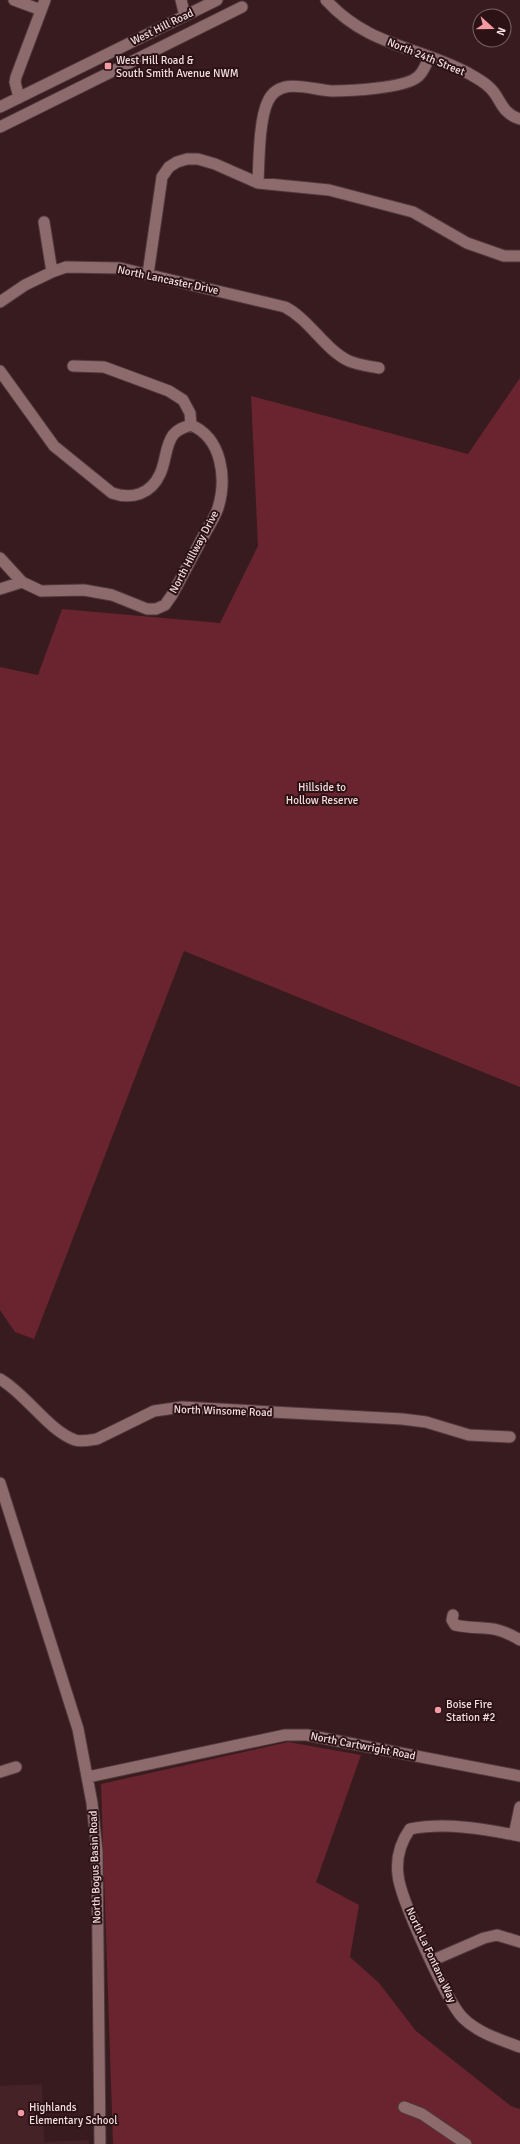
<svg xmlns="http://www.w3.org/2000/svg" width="520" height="2144" font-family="Signika,sans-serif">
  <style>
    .built { fill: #452226 }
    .green { fill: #6a242f }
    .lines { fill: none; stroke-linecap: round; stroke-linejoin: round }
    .minor-casing { stroke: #50393c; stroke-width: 13 }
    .minor { stroke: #8d6b6d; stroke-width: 11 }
    .poi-dot { fill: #f49aa3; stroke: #2c1215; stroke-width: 1.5 }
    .labels { text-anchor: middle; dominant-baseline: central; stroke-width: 4; stroke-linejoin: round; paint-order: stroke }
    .street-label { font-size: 11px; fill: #f2dedf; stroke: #2c1215 }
    .poi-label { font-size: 11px; fill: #f2dedf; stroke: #2c1215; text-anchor: start }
    .park-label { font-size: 11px; fill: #f3dbdc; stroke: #2c1215 }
  </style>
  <rect width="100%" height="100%" fill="#371b1e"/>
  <path class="built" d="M 42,2084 L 44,2142 L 89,2140 L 89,2144 L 0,2144 L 0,2086 Z"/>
  <path class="green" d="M 520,378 L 520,1087 L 184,951 L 34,1339 L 15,1332 L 0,1310 L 0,667 L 38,675 L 62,609 L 220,623 L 258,546 L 251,396 L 468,454 Z
    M 288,1742 L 361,1755 L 316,1882 L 359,1905 L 350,1957 L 379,1983 L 416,2031 L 511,2106 L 520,2109 L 520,2144 L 113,2144 L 101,1784 Z"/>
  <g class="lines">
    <defs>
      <path id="minor" d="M 14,0 L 41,10
        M 181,0 L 185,16
        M 326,0 C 368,46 416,46 466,72 C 473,76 483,81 489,87 C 501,97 500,113 520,119
        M 19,98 L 15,82 L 16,77 L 45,0
        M 0,107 L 217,0
        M 0,127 L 242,7
        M 258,183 C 259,161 259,119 268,101 C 280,76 311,90 332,91 C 350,91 403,88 416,78 C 423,74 426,64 429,58
        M 44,222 L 52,272
        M 148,274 L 162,177 L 169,167 L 177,162 L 187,159 L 198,159 L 215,164 L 258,183 L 329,190 L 413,212 L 467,243 L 504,256 L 520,256
        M 0,302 L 25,285 L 52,272 L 66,267 L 120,268 L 285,307 C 310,320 324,349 349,361 C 358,365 369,366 379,368
        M 73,366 L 104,367 L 169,391 L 183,400 L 190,413 L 191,425
        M 0,371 L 54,446 L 112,493 C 132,500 151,494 160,474 C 166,462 165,446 173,435 C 178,429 184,427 191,425 C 222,438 227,478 218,508 C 215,517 209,526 204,535 C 193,555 183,575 172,595 L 165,605 L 156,609 L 147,609 L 112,595 L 84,590 L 41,591 L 22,582 L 0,558
        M 0,589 L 22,582
        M 0,1379 C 25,1393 49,1431 75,1440 C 82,1442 90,1440 97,1439 L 154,1411 L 182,1407 L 402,1419 L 426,1422 L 469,1435 L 510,1437
        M 0,1483 L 78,1729 L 92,1803 L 97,1851 L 100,2144
        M 453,1615 L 452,1620 L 455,1625 C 484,1631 492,1623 520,1640
        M 0,1772 L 16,1767
        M 88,1777 L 285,1735 L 307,1735 L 520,1776
        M 514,1835 L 520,1807
        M 520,1836 C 485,1829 445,1822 410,1829 C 400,1843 396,1859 398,1875 C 400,1898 447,2002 463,2018 C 478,2033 501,2040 520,2047
        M 431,1961 L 484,1938 L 497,1935 L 520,1942
        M 404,2107 L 422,2114 L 466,2144"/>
    </defs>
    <use href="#minor" class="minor-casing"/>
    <use href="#minor" class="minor"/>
  </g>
  <g class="poi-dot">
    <rect x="104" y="62" width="8" height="8" rx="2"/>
    <circle cx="438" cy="1710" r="4"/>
    <circle cx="21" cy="2113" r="4"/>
  </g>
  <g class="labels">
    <g class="street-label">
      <text transform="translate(162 27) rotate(-26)">West Hill Road</text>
      <text transform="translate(426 57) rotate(22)">North 24th Street</text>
      <text transform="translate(168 280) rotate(12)">North Lancaster Drive</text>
      <text transform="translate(194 552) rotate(-62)">North Hillway Drive</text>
      <text transform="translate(223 1411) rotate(2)">North Winsome Road</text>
      <text transform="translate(363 1746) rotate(11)">North Cartwright Road</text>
      <text transform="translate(95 1867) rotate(-92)">North Bogus Basin Road</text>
      <text transform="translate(431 1955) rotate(65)">North La Fontana Way</text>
    </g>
    <g class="poi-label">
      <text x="116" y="60">West Hill Road &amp;<tspan x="116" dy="13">South Smith Avenue NWM</tspan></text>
      <text x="446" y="1704">Boise Fire<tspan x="446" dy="13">Station #2</tspan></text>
      <text x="29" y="2107">Highlands<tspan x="29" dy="13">Elementary School</tspan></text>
    </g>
    <g class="park-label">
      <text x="322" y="787">Hillside to<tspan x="322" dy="13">Hollow Reserve</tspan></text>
    </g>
  </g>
  <g transform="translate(492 28) rotate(111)"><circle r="19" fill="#2c1215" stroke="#7b6466"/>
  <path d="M0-3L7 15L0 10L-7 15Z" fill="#f49aa3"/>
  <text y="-6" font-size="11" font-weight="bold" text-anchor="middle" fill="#f2dedf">N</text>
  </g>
</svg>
